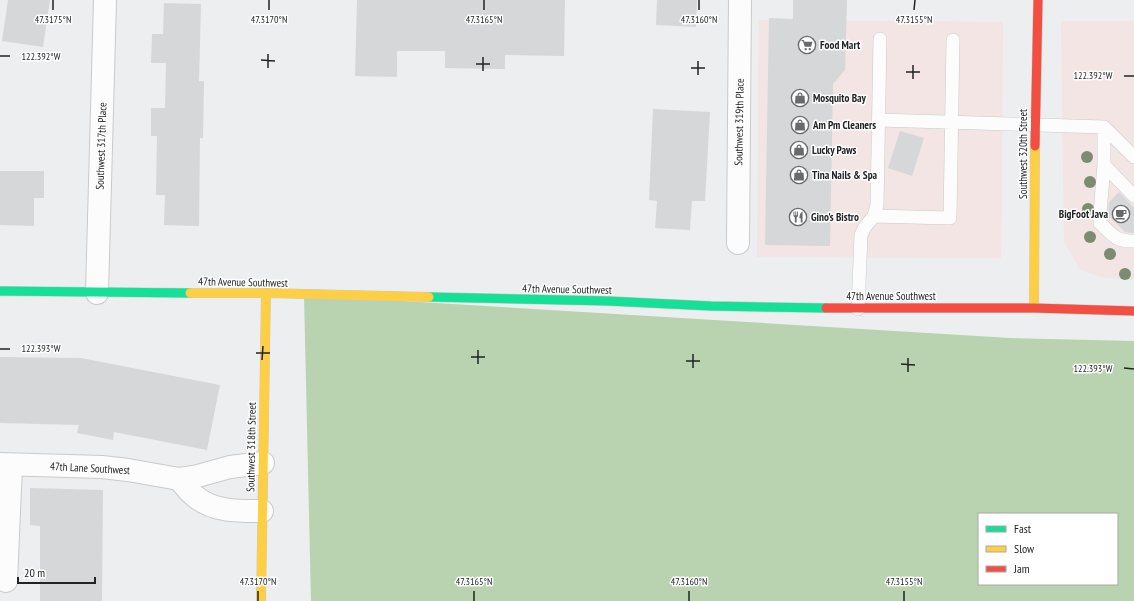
<svg xmlns="http://www.w3.org/2000/svg" width="1134" height="601" font-family="'PT Sans Narrow',sans-serif">
  <style>
    .commercial { fill: #f2e5e3 }
    .forest { fill: #b9d2af; fill-rule: evenodd }
    .building { fill: #d5d7d8 }
    .lines { fill: none; stroke-linecap: round; stroke-linejoin: round }
    .lane-casing { stroke: #c9cacb; stroke-width: 14 }
    .street-casing { stroke: #c9cacb; stroke-width: 24 }
    .fast-casing { stroke: #c9cacb; stroke-width: 10 }
    .slow-casing { stroke: #c9cacb; stroke-width: 10 }
    .jam-casing { stroke: #c9cacb; stroke-width: 10 }
    .lane { stroke: #fcfcfd; stroke-width: 13 }
    .street { stroke: #fcfcfd; stroke-width: 22 }
    .fast { stroke: #16e098; stroke-width: 9 }
    .slow { stroke: #ffcf43; stroke-width: 9 }
    .jam { stroke: #f24e42; stroke-width: 9 }
    .tree { fill: #7c8c73 }
    .ticks { fill: none; stroke: #222324; stroke-width: 1.5 }
    .labels { text-anchor: middle; dominant-baseline: central; stroke-width: 3; stroke-linejoin: round; paint-order: stroke }
    .poi-label { font-size: 11px; font-weight: bold; fill: #222324; stroke: #fff; text-anchor: start }
    .street-label { font-size: 11px; fill: #222324; stroke: #fff }
    .ticks-label { font-size: 10px; text-anchor: middle; fill: #222324; stroke: #fff; stroke-width: 3; stroke-linejoin: round; paint-order: stroke }
  </style>
  <rect width="100%" height="100%" fill="#eceef0"/>
  <path class="commercial" d="M 759,20 L 1003,22 L 1001,258 L 757,257 Z
    M 1061,21 L 1134,21 L 1134,280 L 1100,277 L 1080,269 L 1064,242 Z"/>
  <path class="forest" d="M 304,295 L 1010,338 L 1134,341 L 1134,601 L 311,601 ZM 979,514 L 1117,514 L 1117,584 L 979,584 Z"/>
  <path class="building" d="M 8,0 L 50,0 L 43,47 L 2,41 Z
    M 357,0 L 565,0 L 564,56 L 505,55 L 505,69 L 445,68 L 445,51 L 397,51 L 397,77 L 355,76 Z
    M 657,0 L 697,0 L 696,27 L 656,25 Z
    M 793,0 L 847,0 L 845,70 L 833,84 L 830,246 L 765,245 L 769,18 L 793,19 Z
    M 164,3 L 201,4 L 199,81 L 204,81 L 203,138 L 200,138 L 199,226 L 164,225 L 165,195 L 156,195 L 157,136 L 151,136 L 151,108 L 165,108 L 166,63 L 151,63 L 152,34 L 163,34 Z
    M 653,109 L 710,112 L 705,201 L 692,201 L 690,230 L 655,228 L 657,201 L 649,200 Z
    M 900,131 L 924,138 L 912,176 L 888,168 Z
    M 0,171 L 44,171 L 44,198 L 34,198 L 34,226 L 0,225 Z
    M 1119,192 L 1134,208 L 1134,233 L 1125,232 L 1108,215 L 1109,202 Z
    M 0,357 L 81,358 L 220,385 L 207,450 L 114,432 L 113,440 L 77,433 L 79,425 L 0,423 Z
    M 30,488 L 103,490 L 102,601 L 40,601 L 40,526 L 30,525 Z"/>
  <g class="lines">
    <defs>
      <path id="lane" d="M 880,39 L 877,205 L 874,216 L 950,218 L 953,40
        M 879,120 L 1104,127 L 1134,157
        M 1104,127 L 1104,165 L 1100,213 L 1100,223 C 1113,235 1116,242 1134,241
        M 1104,165 L 1134,196
        M 858,309 L 861,235 L 865,227 L 874,216"/>
      <path id="street" d="M 738,243 L 740,0
        M 97,293 L 105,0
        M 0,464 L 102,467 L 128,470 L 179,479 L 194,477 L 230,467 L 263,463
        M 179,479 C 184,485 189,492 196,497 C 214,512 240,511 262,511
        M 6,581 L 11,465"/>
      <path id="fast" d="M 0,291 L 190,293
        M 429,297 L 608,301 L 711,306 L 826,308"/>
      <path id="slow" d="M 190,293 L 266,293 L 429,297
        M 1034,308 L 1035,146
        M 261,601 L 266,293"/>
      <path id="jam" d="M 1035,146 L 1038,0
        M 826,308 L 1034,308 L 1134,311"/>
    </defs>
    <use href="#lane" class="lane-casing"/>
    <use href="#street" class="street-casing"/>
    <use href="#fast" class="fast-casing"/>
    <use href="#slow" class="slow-casing"/>
    <use href="#jam" class="jam-casing"/>
    <use href="#lane" class="lane"/>
    <use href="#street" class="street"/>
    <use href="#fast" class="fast"/>
    <use href="#slow" class="slow"/>
    <use href="#jam" class="jam"/>
  </g>
  <g class="tree">
    <circle cx="1087" cy="157" r="6"/>
    <circle cx="1090" cy="182" r="6"/>
    <circle cx="1088" cy="209" r="6"/>
    <circle cx="1090" cy="237" r="6"/>
    <circle cx="1110" cy="254" r="6"/>
    <circle cx="1125" cy="274" r="6"/>
  </g>
  <path class="ticks" d="M 53,10 L 53,0M 269,10 L 269,0M 484,10 L 484,0M 699,10 L 699,0M 914,10 L 915,0M 0,56 L 10,56M 261,60 L 275,61M 476,64 L 490,64M 268,68 L 268,54M 691,68 L 705,68M 483,71 L 483,57M 906,72 L 920,72M 698,75 L 698,61M 1124,76 L 1134,76M 913,79 L 913,65M 0,349 L 10,349M 256,353 L 270,353M 471,357 L 485,357M 262,360 L 263,346M 686,361 L 700,361M 478,364 L 478,350M 901,364 L 915,365M 693,368 L 693,354M 1124,368 L 1134,369M 908,372 L 908,358M 258,601 L 258,591M 474,601 L 474,591M 689,601 L 689,591M 904,601 L 904,591"/>
  <defs>
    <symbol id="supermarket-ring" viewBox="-11 -11 22 22"><circle r="9.5" fill="#fff" stroke="#696a6b" stroke-width="1.5"/><path d="M-6-5.5h2.5l.6 2H6L4.5 2H-2.5L-4.4-4H-6ZM-1.5 3.2a1.3 1.3 0 1 0 .1 0ZM3 3.2a1.3 1.3 0 1 0 .1 0Z" fill="#696a6b"/></symbol>
    <symbol id="shop-ring" viewBox="-11 -11 22 22"><circle r="9.5" fill="#fff" stroke="#696a6b" stroke-width="1.5"/><path d="M-5-2.5h2.3a2.7 3.5 0 0 1 5.4 0H5L5.5 6h-11ZM-1.5-2.5h3a1.5 2.3 0 0 0-3 0Z" fill="#696a6b"/></symbol>
    <symbol id="cafe-ring" viewBox="-11 -11 22 22"><circle r="9.5" fill="#fff" stroke="#696a6b" stroke-width="1.5"/><path d="M-5.5-4.5H6V0H3Q3 3.5 0 3.5H-2.5Q-5.5 3.5-5.5 0ZM3-3.2v2h1.7v-2ZM-6 4.5H4V6H-6Z" fill="#696a6b"/></symbol>
    <symbol id="restaurant-ring" viewBox="-11 -11 22 22"><circle r="9.5" fill="#fff" stroke="#696a6b" stroke-width="1.5"/><path d="M-5-6h1v4h1v-4h1v4h1v-4h1v5L-1.5 .5V6h-2V.5L-5-1ZM5-6V6H3V1.5H1.5Q1.5-4 5-6Z" fill="#696a6b"/></symbol>
  </defs>
  <g fill-rule="evenodd">
    <use href="#supermarket-ring" x="797" y="35" width="20" height="20"/>
    <use href="#shop-ring" x="790" y="88" width="20" height="20"/>
    <use href="#shop-ring" x="790" y="115" width="20" height="20"/>
    <use href="#shop-ring" x="789" y="140" width="20" height="20"/>
    <use href="#shop-ring" x="789" y="165" width="20" height="20"/>
    <use href="#cafe-ring" x="1111" y="204" width="20" height="20"/>
    <use href="#restaurant-ring" x="788" y="207" width="20" height="20"/>
  </g>
  <g class="labels">
    <g class="poi-label">
      <text x="820" y="45">Food Mart</text>
      <text x="813" y="98">Mosquito Bay</text>
      <text x="813" y="125">Am Pm Cleaners</text>
      <text x="812" y="150">Lucky Paws</text>
      <text x="812" y="175">Tina Nails &amp; Spa</text>
      <text x="1108" y="214" text-anchor="end">BigFoot Java</text>
      <text x="811" y="217">Gino's Bistro</text>
    </g>
    <g class="street-label">
      <text transform="translate(739 122) rotate(-89)">Southwest 319th Place</text>
      <text transform="translate(101 146) rotate(-88)">Southwest 317th Place</text>
      <text transform="translate(1023 154) rotate(-90)">Southwest 320th Street</text>
      <text transform="translate(243 282) rotate(1)">47th Avenue Southwest</text>
      <text transform="translate(567 289) rotate(1)">47th Avenue Southwest</text>
      <text x="891" y="296">47th Avenue Southwest</text>
      <text transform="translate(251 447) rotate(-89)">Southwest 318th Street</text>
      <text transform="translate(90 468) rotate(3)">47th Lane Southwest</text>
    </g>
  </g>
  <g class="ticks-label">
    <text x="53" y="23">47.3175°N</text>
    <text x="269" y="23">47.3170°N</text>
    <text x="484" y="23">47.3165°N</text>
    <text x="699" y="23">47.3160°N</text>
    <text x="914" y="23">47.3155°N</text>
    <text x="41" y="60">122.392°W</text>
    <text x="1093" y="79">122.392°W</text>
    <text x="41" y="352">122.393°W</text>
    <text x="1093" y="372">122.393°W</text>
    <text x="258" y="585">47.3170°N</text>
    <text x="474" y="585">47.3165°N</text>
    <text x="689" y="585">47.3160°N</text>
    <text x="904" y="585">47.3155°N</text>
  </g>
  <rect x="978" y="513" width="140" height="72" fill="#ffffff" stroke="#a7a7a7"/>
  <rect x="986" y="526" width="20" height="6" fill="#16e098" stroke="#a7a7a7"/>
  <text x="1014" y="533" font-size="12" fill="#222324">Fast</text>
  <rect x="986" y="546" width="20" height="6" fill="#ffcf43" stroke="#a7a7a7"/>
  <text x="1014" y="553" font-size="12" fill="#222324">Slow</text>
  <rect x="986" y="566" width="20" height="6" fill="#f24e42" stroke="#a7a7a7"/>
  <text x="1014" y="573" font-size="12" fill="#222324">Jam</text>
  <path d="M18 577v6h77v-6" fill="none" stroke="#222324" stroke-width="2"/>
  <text x="24" y="577" font-size="12" fill="#222324" stroke="#ffffff" stroke-width="3" paint-order="stroke">20 m</text>
</svg>
